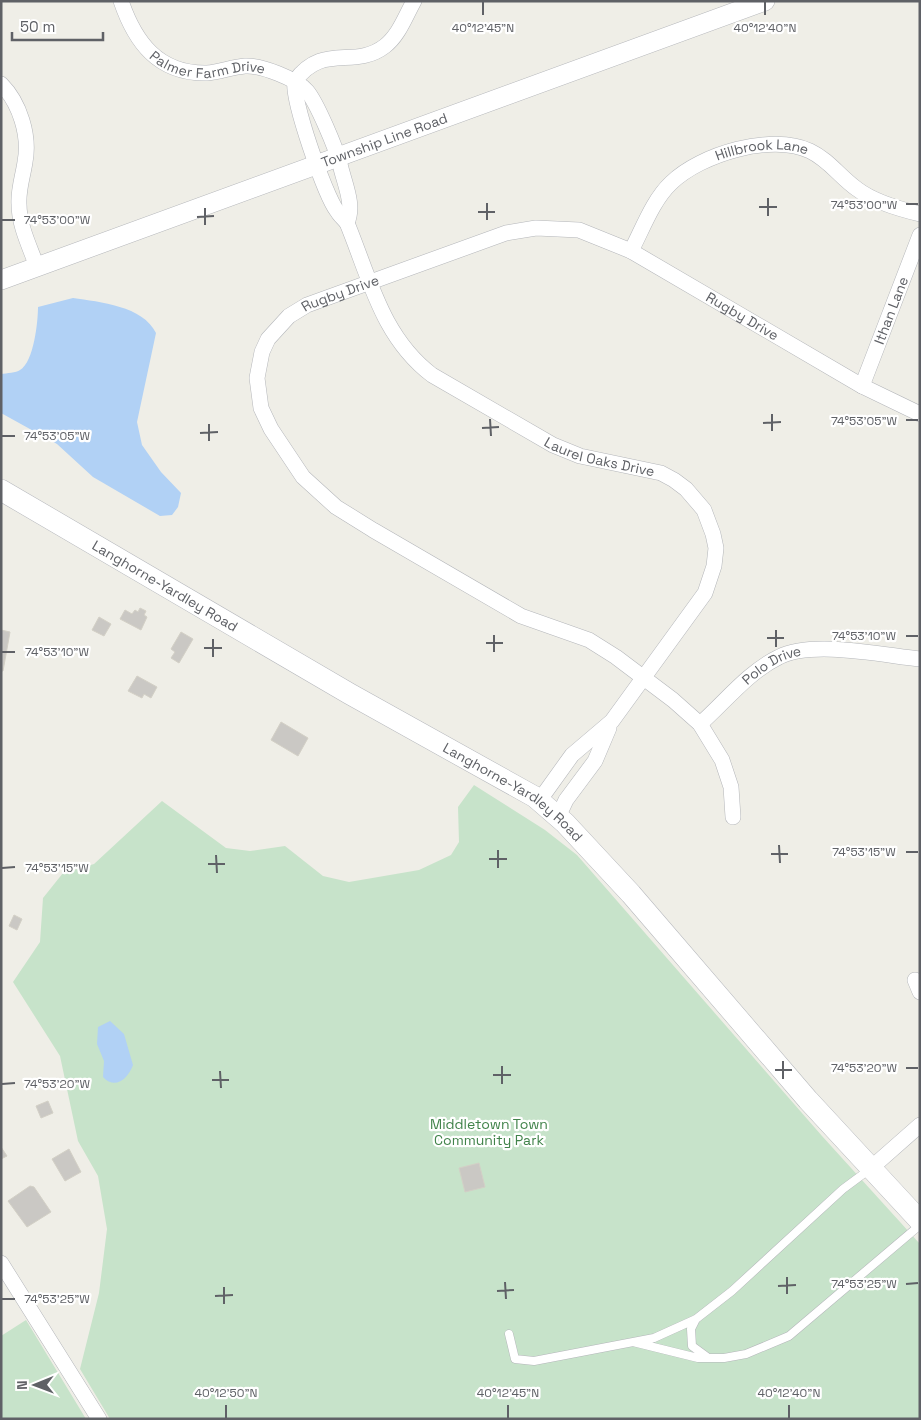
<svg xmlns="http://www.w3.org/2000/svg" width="921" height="1420" font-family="'Space Grotesk',sans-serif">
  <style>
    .green { fill: #c7e3ca }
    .water { fill: #b1d1f5 }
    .building { fill: #cac8c4; stroke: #d3d0c6 }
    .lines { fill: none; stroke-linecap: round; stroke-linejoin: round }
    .service-casing { stroke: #b4b6ba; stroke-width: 9 }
    .minor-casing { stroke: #b4b6ba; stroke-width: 16 }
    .tertiary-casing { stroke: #b4b6ba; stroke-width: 20 }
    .secondary-casing { stroke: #b6b8bd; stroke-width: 22 }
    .service { stroke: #fff; stroke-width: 8 }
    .minor { stroke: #fff; stroke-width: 15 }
    .tertiary { stroke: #fff; stroke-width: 19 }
    .secondary { stroke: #fff; stroke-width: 21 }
    .ticks { fill: none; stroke: #5f6166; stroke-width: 2 }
    .labels { text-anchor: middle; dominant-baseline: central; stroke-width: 4.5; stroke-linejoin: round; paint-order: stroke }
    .street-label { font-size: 14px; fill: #5f6166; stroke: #fff }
    .park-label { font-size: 14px; fill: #41834a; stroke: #fff }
    .ticks-label { font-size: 12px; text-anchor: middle; fill: #5f6166; stroke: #fff; stroke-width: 4.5; stroke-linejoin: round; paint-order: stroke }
  </style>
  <rect width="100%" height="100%" fill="#efeee7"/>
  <path class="green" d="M 474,785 L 545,830 L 577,855 L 822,1136 L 920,1244 L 920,1419 L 110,1419 L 80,1369 L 99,1293 L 107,1229 L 98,1176 L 78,1141 L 60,1056 L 13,982 L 40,942 L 43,898 L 63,873 L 94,864 L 162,801 L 226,848 L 250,851 L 285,846 L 323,876 L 349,882 L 419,870 L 451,855 L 459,842 L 458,807 Z
    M 26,1320 L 86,1419 L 1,1419 L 1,1336 Z"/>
  <path class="water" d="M 73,298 C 100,302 143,306 156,333 L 137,422 L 142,445 L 161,472 L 181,493 L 178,507 L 172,515 L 160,516 L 93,477 L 57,444 L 1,413 L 1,374 C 7,373 16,373 20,370 C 34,362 38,321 38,307 Z
    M 110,1021 L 124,1034 L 133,1065 C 128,1079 115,1090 103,1077 L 104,1061 L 97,1044 L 98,1027 Z"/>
  <path class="building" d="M 140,608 L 146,611 L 144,615 L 147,617 L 141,630 L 120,619 L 125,610 L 132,614 L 135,610 L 138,612 Z
    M 99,617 L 111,624 L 104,636 L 92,630 Z
    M 1,630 L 10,632 L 3,671 L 1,671 Z
    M 181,632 L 193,639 L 179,663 L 171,658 L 175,652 L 171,649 Z
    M 137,676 L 157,687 L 151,698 L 144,694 L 142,698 L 128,691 Z
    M 281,722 L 308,738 L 298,756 L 271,740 Z
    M 14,915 L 22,919 L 17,930 L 9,926 Z
    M 48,1101 L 53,1113 L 41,1118 L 36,1106 Z
    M 1,1147 L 7,1156 L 1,1159 Z
    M 69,1149 L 81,1172 L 65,1181 L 52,1159 Z
    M 479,1163 L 485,1187 L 465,1192 L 459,1168 Z
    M 30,1186 L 34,1187 L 51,1212 L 27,1227 L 8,1201 Z"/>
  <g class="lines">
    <defs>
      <path id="service" d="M 696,1319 L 691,1329 L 692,1346 L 707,1357
        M 509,1334 L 515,1359 L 534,1361 L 654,1338 L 696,1319 L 732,1291 L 843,1189 L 870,1169
        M 633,1342 L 698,1358 L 724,1358 L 746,1354 L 789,1336 L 920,1225"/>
      <g id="minor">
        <path id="s1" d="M 121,1 C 135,42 158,74 207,73 C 220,72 232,67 245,66 C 261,65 297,79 307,91 C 317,103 336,148 340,164 C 344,183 355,204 347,223"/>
        <path id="s2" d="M 295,81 C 291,98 325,195 337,211 C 339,215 344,219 347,223 C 370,279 382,337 432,375 L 553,445 L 580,456 L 661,473 L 674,480 L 686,489 L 704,510 L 713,534 L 716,548 L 714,566 L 705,593 L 612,721 L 572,755 L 539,801"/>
        <path d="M 295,81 C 323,42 354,70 385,46 C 399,35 405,17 414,1"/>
        <path d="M 1,84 C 20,103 30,136 25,162 C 23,176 18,190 19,204 C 19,226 30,247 37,267"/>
        <path id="s3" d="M 631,251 C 643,228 653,200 671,183 C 701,154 771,133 810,151 C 829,160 840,177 857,189 C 874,202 899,209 920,214"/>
        <path id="s4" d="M 862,386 L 920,235"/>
        <path id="s5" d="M 700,724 C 725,702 748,672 779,657 C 812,640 882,655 920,659"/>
        <path d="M 558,817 L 566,800 L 595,761 L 609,728"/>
        <path id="s6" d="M 733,817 L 731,787 L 722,760 L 700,724 L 673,700 L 616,657 L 589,640 L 521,616 L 373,530 L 336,507 L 303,477 L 271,429 L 261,408 L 257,378 L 262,352 L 268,339 L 289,316 L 307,305 L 506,233 L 536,228 L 579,230 L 631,251 L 862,386 L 920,414"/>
        <path d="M 915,980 L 920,992"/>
        <path d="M 870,1169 L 920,1125"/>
        <path d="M 1,1263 L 99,1419"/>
      </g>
      <g id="tertiary">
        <path id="s7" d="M 1,280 L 765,1"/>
      </g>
      <g id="secondary">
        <path id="s8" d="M 1,490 L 350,694 L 535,797 L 565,823 L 631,894 L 808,1100 L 920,1221"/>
      </g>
    </defs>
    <use href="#service" class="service-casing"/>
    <use href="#minor" class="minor-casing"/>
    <use href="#tertiary" class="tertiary-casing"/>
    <use href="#secondary" class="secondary-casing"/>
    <use href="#service" class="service"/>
    <use href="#minor" class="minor"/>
    <use href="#tertiary" class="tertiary"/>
    <use href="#secondary" class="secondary"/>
  </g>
  <path class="ticks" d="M 483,2 L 483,15M 765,2 L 765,15M 768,198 L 768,216M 487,203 L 487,220M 906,204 L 918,204M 759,207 L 777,207M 205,208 L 205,225M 478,212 L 495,212M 197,217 L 214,216M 2,220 L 15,220M 772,414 L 772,431M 490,419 L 491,436M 906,420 L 918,420M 763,423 L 781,422M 209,424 L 209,441M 482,428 L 499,427M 200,433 L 218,432M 2,436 L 15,436M 776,630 L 776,647M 494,635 L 494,652M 906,636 L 918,636M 767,638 L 784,638M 213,639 L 213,657M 486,643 L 503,643M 204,648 L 222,648M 2,652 L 15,652M 779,845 L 780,863M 498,850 L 498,868M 906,852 L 918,852M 771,854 L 788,854M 216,855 L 217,873M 489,859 L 507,859M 208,864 L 225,864M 2,868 L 15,867M 783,1061 L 783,1079M 502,1066 L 502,1084M 906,1068 L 918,1068M 775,1070 L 792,1070M 220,1071 L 221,1088M 493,1075 L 511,1075M 212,1080 L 229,1080M 2,1084 L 15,1083M 787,1277 L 787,1294M 505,1282 L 506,1299M 906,1284 L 918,1283M 778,1286 L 796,1285M 224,1287 L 224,1304M 497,1291 L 514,1290M 215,1296 L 233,1295M 2,1299 L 15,1299M 226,1405 L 226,1418M 508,1405 L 508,1418M 789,1405 L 789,1418"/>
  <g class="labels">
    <g class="street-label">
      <text stroke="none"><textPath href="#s1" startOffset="121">Palmer Farm Drive</textPath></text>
      <text stroke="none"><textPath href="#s7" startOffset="408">Township Line Road</textPath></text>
      <text stroke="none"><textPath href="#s3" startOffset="179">Hillbrook Lane</textPath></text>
      <text stroke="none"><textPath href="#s6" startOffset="811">Rugby Drive</textPath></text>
      <text stroke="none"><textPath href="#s4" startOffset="81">Ithan Lane</textPath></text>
      <text stroke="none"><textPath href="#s6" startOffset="1246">Rugby Drive</textPath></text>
      <text stroke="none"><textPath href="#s2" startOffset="518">Laurel Oaks Drive</textPath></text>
      <text stroke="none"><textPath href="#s8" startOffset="190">Langhorne-Yardley Road</textPath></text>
      <text stroke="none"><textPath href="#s5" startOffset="94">Polo Drive</textPath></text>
      <text stroke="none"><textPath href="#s8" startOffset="595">Langhorne-Yardley Road</textPath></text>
    </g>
    <g class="park-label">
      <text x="489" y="1124">Middletown Town<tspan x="489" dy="16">Community Park</tspan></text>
    </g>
  </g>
  <g class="ticks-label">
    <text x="483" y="32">40°12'45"N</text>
    <text x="765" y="32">40°12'40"N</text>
    <text x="864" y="209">74°53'00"W</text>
    <text x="57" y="224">74°53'00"W</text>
    <text x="864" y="425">74°53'05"W</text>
    <text x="57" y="440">74°53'05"W</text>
    <text x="864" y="640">74°53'10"W</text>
    <text x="57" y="656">74°53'10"W</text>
    <text x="864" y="856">74°53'15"W</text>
    <text x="57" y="872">74°53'15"W</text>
    <text x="864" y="1072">74°53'20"W</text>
    <text x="57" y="1088">74°53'20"W</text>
    <text x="864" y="1288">74°53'25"W</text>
    <text x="57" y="1303">74°53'25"W</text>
    <text x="226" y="1397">40°12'50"N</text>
    <text x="508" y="1397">40°12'45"N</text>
    <text x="789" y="1397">40°12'40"N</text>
  </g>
  <rect width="921" height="1420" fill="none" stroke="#5f6166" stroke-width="5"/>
  <g transform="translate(35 1385) rotate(269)" stroke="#ffffff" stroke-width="4" paint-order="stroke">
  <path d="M0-4L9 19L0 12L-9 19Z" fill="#5f6166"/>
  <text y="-8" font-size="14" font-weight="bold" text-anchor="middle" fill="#5f6166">N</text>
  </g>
  <path d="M12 32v8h91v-8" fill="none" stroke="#5f6166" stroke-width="2.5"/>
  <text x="20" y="32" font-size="15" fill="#5f6166" stroke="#ffffff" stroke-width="4" paint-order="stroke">50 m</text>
</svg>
